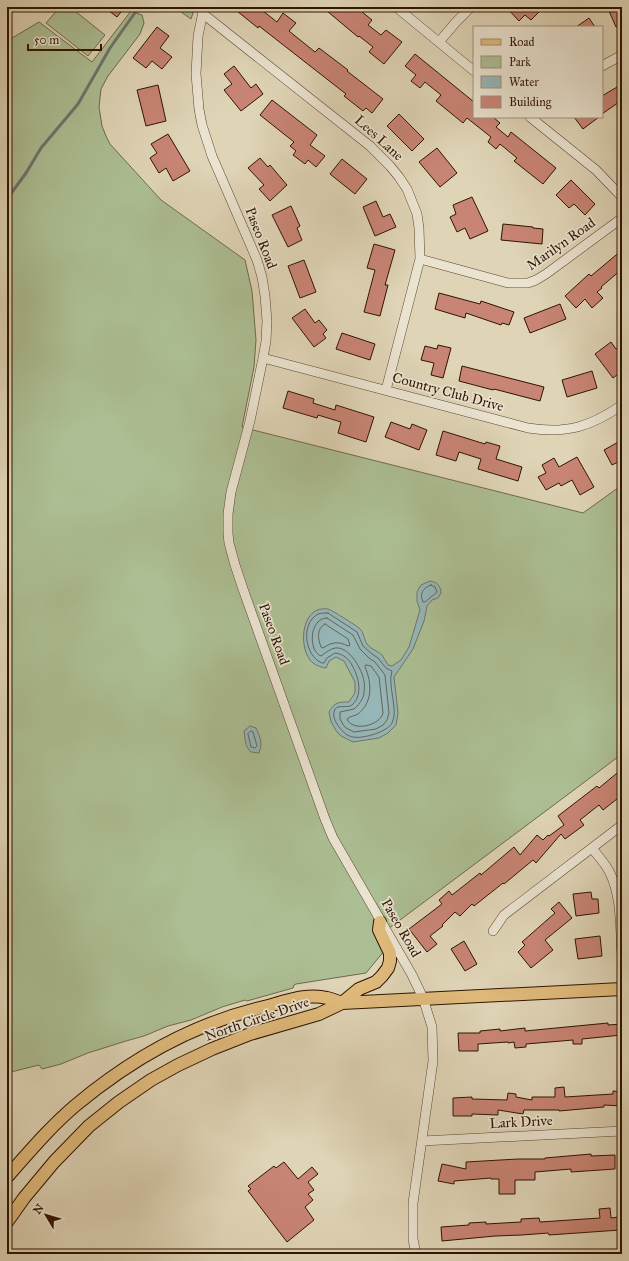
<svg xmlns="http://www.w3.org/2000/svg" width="629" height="1261" font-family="'IM FELL Great Primer',serif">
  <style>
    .green { fill: #acbe93; stroke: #6e694a }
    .water { fill: #96b6b7; stroke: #6d756e }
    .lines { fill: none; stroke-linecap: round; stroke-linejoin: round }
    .shore { stroke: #62655c; stroke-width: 1 }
    .stream { stroke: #6d756e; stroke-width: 3 }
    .building { fill: #c88474; stroke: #2f1401 }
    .minor-casing { stroke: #5b442e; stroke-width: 10 }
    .major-casing { stroke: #2f1401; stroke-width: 14 }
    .minor { stroke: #eae3d0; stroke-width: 9 }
    .major { stroke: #e0ba7b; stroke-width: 12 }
    .labels { text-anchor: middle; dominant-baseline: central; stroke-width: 3.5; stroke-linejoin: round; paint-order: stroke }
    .street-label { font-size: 14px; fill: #2f1401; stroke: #eae3d0 }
  </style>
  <rect width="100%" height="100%" fill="#dfd4b6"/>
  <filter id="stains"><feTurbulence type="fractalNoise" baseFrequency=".005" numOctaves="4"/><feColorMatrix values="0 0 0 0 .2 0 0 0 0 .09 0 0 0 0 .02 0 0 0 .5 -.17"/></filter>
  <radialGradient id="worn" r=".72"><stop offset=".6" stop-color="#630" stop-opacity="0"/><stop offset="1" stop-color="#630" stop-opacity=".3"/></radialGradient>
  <path class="green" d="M 60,7 L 70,7 L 105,35 L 88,56 L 46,23 Z
    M 174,7 L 195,7 L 191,19 Z
    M 131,11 L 142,15 L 144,23 L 140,34 L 108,76 L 101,89 L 99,107 L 102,126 L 106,136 L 110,144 L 161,200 L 245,260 L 252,291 L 256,340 L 254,367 L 242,427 L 257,431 L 583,513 L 622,485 L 622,754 L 392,926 L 378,935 L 385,950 L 366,973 L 296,984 L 294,985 L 293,988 L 247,1001 L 245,1000 L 222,1007 L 191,1020 L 168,1026 L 144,1036 L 126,1041 L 88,1053 L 61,1064 L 42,1069 L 39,1065 L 7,1073 L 7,41 L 39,22 L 92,62 Z"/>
  <path class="water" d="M 430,581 C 437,582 441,586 441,593 L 438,598 L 432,600 L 427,606 L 424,621 L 413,649 L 394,677 L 398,713 L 396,725 L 388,733 L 379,738 L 353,742 L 341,736 L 337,732 L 331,722 L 329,712 C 335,702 338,702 349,702 L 355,693 L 355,682 L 344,661 L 336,657 L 329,661 L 326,668 C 320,667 314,665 310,660 C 298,644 302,605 328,609 C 332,610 355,625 359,628 C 364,632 364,640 367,644 C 372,650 378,651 382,655 C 384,658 386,662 388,665 L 392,666 L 401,660 L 409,647 L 420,610 L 417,601 L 417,592 L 421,585 Z
    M 250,726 L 256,728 C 260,737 263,743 259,753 L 251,752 C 245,747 245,739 244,731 Z"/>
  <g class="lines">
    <path class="shore" d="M 431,585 L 435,587 L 437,592 L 425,602 L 423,602 C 419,594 423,588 431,585 Z
      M 328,613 L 357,632 L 363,646 L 372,654 L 378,658 L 386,668 L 392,671 C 387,686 399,710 392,723 C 387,732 363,739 353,737 C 346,736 341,730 337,724 C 335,721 333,716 334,712 C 335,703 347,709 352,705 C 364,694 358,676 352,665 C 348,658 343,654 335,653 L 327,658 L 324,663 L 322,663 C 305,656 300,624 318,614 C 321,613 325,613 328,613 Z
      M 327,618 L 353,635 L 360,649 L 369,658 L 375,662 L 385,675 L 389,713 L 387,720 L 383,725 L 376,729 L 354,732 L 346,728 L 344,726 L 340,719 L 340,712 L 354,709 C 358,706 363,699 364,694 C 364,690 365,685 364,681 C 362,669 349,646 335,648 C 330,649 325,653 321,656 C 308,651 309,618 327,618 Z
      M 325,624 L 348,639 L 350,645 L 348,646 C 338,641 332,642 323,648 L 321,647 C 318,639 316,629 325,624 Z
      M 366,665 L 371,666 L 379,677 L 383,713 C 380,726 352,732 347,719 C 350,716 355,716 358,714 C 373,702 372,683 365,667 Z
      M 251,731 L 253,732 L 257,746 L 255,748 L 251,747 L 248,734 Z"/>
    <path class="stream" d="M 7,199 L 26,173 L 41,148 L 78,104 L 110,48 L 139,7"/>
  </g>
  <path class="building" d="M 104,7 L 125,7 L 117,17 Z
    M 232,7 L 258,7 L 277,22 L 283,13 L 296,23 L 289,31 L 315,52 L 319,48 L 348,70 L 347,71 L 383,99 L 372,113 L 366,108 L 363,111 L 344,96 L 346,94 L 259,26 L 258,28 Z
    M 330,7 L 356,7 L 372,20 L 368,25 L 381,35 L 386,30 L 402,42 L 384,64 L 369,52 L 373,47 L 359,36 L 358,37 L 327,11 Z
    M 506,7 L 544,7 L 531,20 L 525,15 L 519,21 Z
    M 620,7 L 622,7 L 622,24 L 616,27 L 609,11 Z
    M 589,18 L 595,27 L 576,27 Z
    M 157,27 L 169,36 L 160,48 L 172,57 L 162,69 L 152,61 L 146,68 L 133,58 Z
    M 415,54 L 474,102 L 474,117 L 493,117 L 500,123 L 496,127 L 508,137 L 511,132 L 556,168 L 543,184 L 514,161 L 517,158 L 500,144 L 496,149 L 488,142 L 491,137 L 467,118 L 463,123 L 436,101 L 441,95 L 425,82 L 420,88 L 411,81 L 416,75 L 405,66 Z
    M 234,66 L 251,88 L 256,84 L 263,94 L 241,111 L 224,90 L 232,84 L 224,74 Z
    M 622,84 L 622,100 L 602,114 L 602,96 Z
    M 158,85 L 166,121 L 146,126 L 137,90 Z
    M 272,100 L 317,135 L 310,145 L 325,156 L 316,167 L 308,160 L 305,164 L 293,155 L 296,151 L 290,146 L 294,142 L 260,115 Z
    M 399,114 L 424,139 L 412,151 L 387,126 Z
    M 574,117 L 599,117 L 583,129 Z
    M 168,134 L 190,171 L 173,181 L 166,168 L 159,173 L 150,158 L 157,153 L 151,144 Z
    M 437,148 L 457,173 L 440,187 L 419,162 Z
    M 260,158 L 268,167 L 270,165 L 287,185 L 270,201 L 259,189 L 264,185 L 248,168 Z
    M 342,159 L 367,179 L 355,194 L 330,174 Z
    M 571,180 L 595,204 L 585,215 L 574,204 L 569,208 L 556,195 Z
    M 472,197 L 488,231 L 470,239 L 465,228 L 457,232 L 450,217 L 456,214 L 453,205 Z
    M 376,201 L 383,217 L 390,214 L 396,227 L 375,236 L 363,207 Z
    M 291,206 L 300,226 L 297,228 L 302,240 L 288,247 L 272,215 Z
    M 503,224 L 533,227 L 533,228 L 543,229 L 542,244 L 501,240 Z
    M 374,244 L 395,250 L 385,285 L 388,285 L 380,316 L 364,312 L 375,270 L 367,268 Z
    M 622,250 L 622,269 L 601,287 L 602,288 L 597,292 L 603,298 L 592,308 L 585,299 L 576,308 L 565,296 L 589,274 L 591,276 Z
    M 304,260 L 316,292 L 300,298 L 288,266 Z
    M 439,293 L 480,304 L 481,301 L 514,312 L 509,325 L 502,323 L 501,325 L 466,313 L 465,318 L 435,309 Z
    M 560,304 L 566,319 L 530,333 L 524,318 Z
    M 305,309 L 315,323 L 319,320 L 327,330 L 323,334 L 326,338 L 314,347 L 292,318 Z
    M 342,333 L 375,344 L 370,360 L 336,349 Z
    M 611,342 L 616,349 L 622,344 L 622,371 L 613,378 L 595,354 Z
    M 438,345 L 451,348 L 443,378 L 431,375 L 434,363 L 421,360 L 425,346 L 437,349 Z
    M 462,366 L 544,387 L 540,401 L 494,389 L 493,390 L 459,381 Z
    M 592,371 L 597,388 L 567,397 L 562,380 Z
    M 288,391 L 314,399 L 313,403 L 335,410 L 336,405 L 374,417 L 366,442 L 338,433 L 341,422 L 318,415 L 317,418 L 283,408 Z
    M 391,422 L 410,429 L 412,424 L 427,430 L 419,450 L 385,437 Z
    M 443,431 L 485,444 L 486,442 L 500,446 L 496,459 L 522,467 L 518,481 L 478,469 L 481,459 L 459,452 L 456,461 L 436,455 Z
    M 622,440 L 622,460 L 612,465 L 604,450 Z
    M 577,457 L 594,487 L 580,495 L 572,480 L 561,486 L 559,483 L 546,490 L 538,477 L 546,473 L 542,465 L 554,458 L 559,467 Z
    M 622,769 L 622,795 L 603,810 L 599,805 L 580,820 L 584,825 L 565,839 L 561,834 L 536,863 L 533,860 L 504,884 L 503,883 L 474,906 L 472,904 L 460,916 L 455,912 L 442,925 L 443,926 L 430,936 L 437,944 L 427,952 L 409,929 L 442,904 L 439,900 L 449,891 L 452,895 L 480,873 L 481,875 L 514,847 L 520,855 L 537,835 L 543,840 L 548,835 L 549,836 L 564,825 L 558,816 L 597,786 L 599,788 Z
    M 591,892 L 592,899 L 598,899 L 599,913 L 576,916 L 573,894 Z
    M 559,902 L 572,918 L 545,940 L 553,950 L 531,968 L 518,952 L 525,945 L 522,942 L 555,913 L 551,909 Z
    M 600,936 L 602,956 L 578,959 L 575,939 Z
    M 464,941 L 477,964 L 465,971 L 451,949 Z
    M 608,1023 L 608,1025 L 622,1024 L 622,1035 L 582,1039 L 582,1044 L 573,1044 L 573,1040 L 526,1044 L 526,1047 L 515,1048 L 514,1042 L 508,1043 L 508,1042 L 478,1044 L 478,1051 L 459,1051 L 458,1033 L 480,1033 L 480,1031 L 500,1029 L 500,1031 L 525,1028 L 525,1031 Z
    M 564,1087 L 565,1097 L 613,1094 L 613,1091 L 622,1092 L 622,1106 L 604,1105 L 604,1107 L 559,1111 L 559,1110 L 524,1110 L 523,1114 L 498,1110 L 498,1115 L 472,1114 L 472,1116 L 453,1116 L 453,1098 L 472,1097 L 472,1099 L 507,1100 L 508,1093 L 516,1094 L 516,1097 L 532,1100 L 532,1097 L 555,1097 L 555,1088 Z
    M 591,1154 L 591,1156 L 615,1155 L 615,1169 L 571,1172 L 571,1169 L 535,1172 L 535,1180 L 515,1180 L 515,1194 L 499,1194 L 499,1179 L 491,1179 L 491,1178 L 454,1181 L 454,1184 L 438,1181 L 442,1164 L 466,1169 L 466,1162 L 518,1159 L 545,1159 L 545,1158 Z
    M 284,1162 L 298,1179 L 312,1167 L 318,1174 L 308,1182 L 314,1190 L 308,1194 L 313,1200 L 305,1207 L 314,1220 L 287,1242 L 248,1191 L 251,1189 L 248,1186 L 274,1166 L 276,1168 Z
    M 610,1208 L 611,1218 L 619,1217 L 620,1230 L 549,1235 L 548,1233 L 522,1235 L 495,1236 L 442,1241 L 441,1227 L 469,1225 L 469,1223 L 486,1222 L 486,1224 L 521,1222 L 521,1219 L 539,1218 L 540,1222 L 600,1218 L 599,1209 Z"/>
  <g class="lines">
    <defs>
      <path id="minor" d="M 204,7 L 198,36 L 196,74 L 199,109 L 202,125 L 212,156 L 257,260 L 262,277 L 265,296 L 267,321 L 266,341 L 263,358 L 250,421 L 231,492 L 228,514 L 228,533 L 229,543 L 235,565 L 243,589 L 325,819 L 333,838 L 412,975 L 423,998 L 432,1027 L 433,1061 L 413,1203 L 413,1239 L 416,1254
        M 396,7 L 474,71
        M 202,13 L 370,146 L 390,166 L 399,177 L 407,189 L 417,214 L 419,228 L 420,259 L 386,390
        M 439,42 L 456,22 L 471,7
        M 602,66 L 622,55
        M 530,117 L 596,170 L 622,197
        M 420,259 L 508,283 L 528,283 L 536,280 L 546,274 L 622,218
        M 263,358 L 528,428 C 567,434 590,427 622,405
        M 592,848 C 598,856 606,864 610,873 C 622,898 620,928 622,955
        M 493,931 L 504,915 L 622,825
        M 422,1141 L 622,1131"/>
      <path id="major" d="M 7,1177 C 29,1152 51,1126 76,1105 C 131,1059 197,1022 268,1006 C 286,1001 308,993 327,998 C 332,999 337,1001 342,1003 L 622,989
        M 7,1222 L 24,1198 L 54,1162 L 89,1126 L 119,1102 L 151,1080 L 178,1065 L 212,1049 L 250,1034 L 319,1014 L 342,1003 L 359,989 L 376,982 L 382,976 L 388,968 L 390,961 L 390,953 L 379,930 L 380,922"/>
    </defs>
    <use href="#minor" class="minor-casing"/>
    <use href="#major" class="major-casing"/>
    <use href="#minor" class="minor"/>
    <use href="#major" class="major"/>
  </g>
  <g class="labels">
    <g class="street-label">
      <text transform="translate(379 138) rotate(42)">Lees Lane</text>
      <text transform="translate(261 238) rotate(69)">Paseo Road</text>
      <text transform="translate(561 244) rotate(-35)">Marilyn Road</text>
      <text transform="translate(448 392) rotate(15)">Country Club Drive</text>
      <text transform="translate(274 634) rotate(70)">Paseo Road</text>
      <text transform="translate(401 928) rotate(60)">Paseo Road</text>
      <text transform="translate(257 1019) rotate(-19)">North Circle Drive</text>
      <text transform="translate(521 1122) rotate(-3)">Lark Drive</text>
    </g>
  </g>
  <rect width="629" height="1261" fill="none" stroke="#dfd4b6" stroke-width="24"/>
  <rect x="8" y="8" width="613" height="1245" fill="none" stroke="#2f1401" stroke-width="2"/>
  <rect x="12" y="12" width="605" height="1237" fill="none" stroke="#2f1401"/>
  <rect x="473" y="26" width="130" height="92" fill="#eae3d0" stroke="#9f907d"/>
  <rect x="481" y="39" width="20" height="6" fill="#e0ba7b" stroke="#9f907d"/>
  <text x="509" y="46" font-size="12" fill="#2f1401">Road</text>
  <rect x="481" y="56" width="20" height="12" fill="#acbe93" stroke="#9f907d"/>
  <text x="509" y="66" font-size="12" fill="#2f1401">Park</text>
  <rect x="481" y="76" width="20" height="12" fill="#96b6b7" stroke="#9f907d"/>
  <text x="509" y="86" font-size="12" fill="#2f1401">Water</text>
  <rect x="481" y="96" width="20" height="12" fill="#c88474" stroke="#9f907d"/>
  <text x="509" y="106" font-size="12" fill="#2f1401">Building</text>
  <g transform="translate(46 1215) rotate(308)" stroke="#eae3d0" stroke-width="3" paint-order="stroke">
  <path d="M0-3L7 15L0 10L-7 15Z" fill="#2f1401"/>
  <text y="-6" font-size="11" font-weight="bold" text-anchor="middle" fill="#2f1401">N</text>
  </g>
  <path d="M28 44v6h73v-6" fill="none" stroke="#2f1401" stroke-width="2"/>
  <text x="34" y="44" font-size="12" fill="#2f1401" stroke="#eae3d0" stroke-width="3" paint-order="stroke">50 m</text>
  <rect width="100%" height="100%" filter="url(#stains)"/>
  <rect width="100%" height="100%" fill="url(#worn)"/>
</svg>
